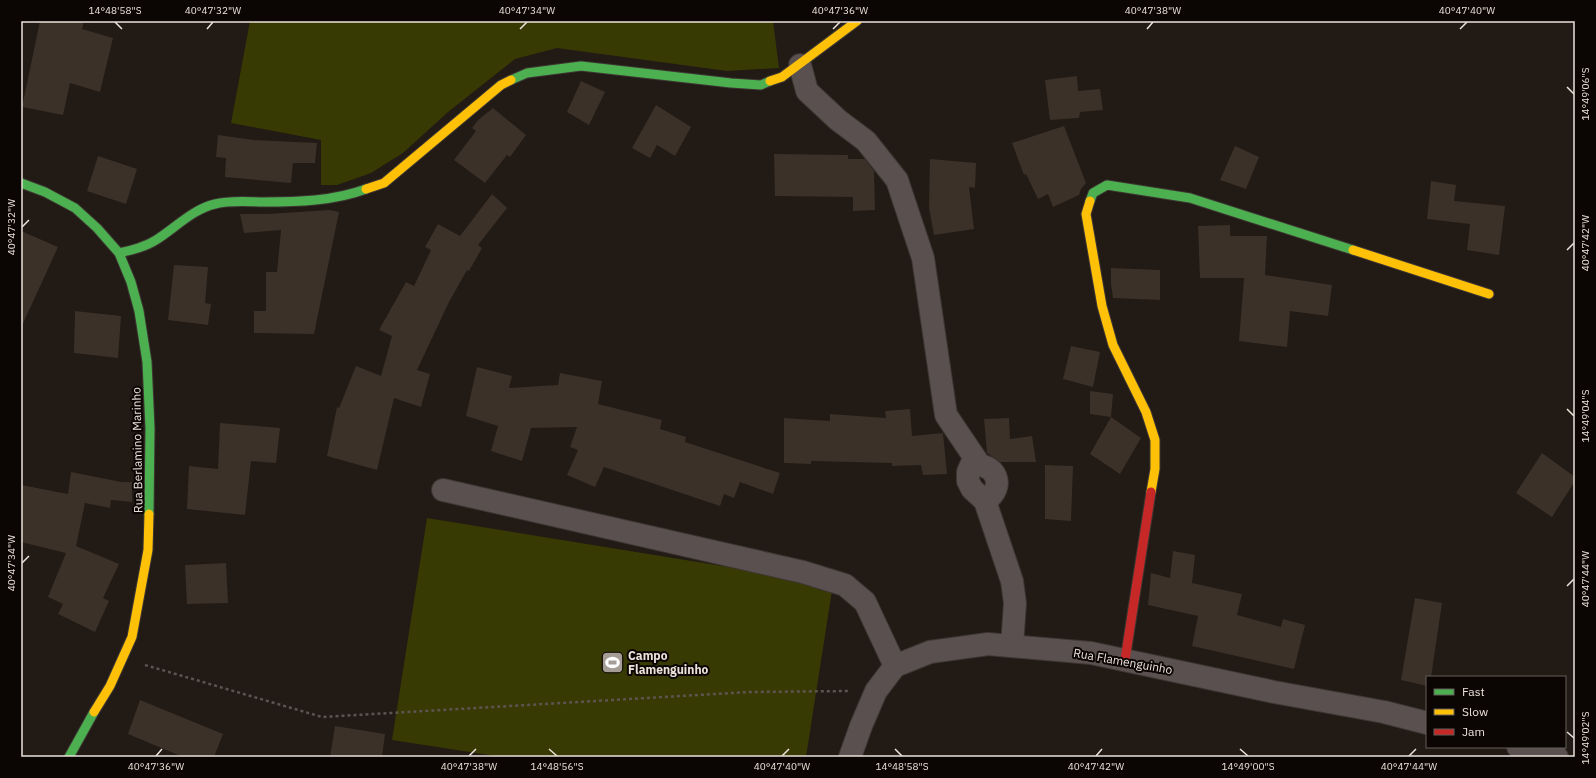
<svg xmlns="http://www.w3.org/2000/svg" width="1596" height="778" font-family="'IBM Plex Sans',sans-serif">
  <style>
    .green { fill: #383a03 }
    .building { fill: #3b3128 }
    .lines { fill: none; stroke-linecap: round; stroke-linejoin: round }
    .street-casing { stroke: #3d3632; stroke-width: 24 }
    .fast-casing { stroke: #3d3632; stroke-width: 11 }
    .slow-casing { stroke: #3d3632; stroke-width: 11 }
    .jam-casing { stroke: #3d3632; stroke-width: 11 }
    .path { stroke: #5c5451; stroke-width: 2.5; stroke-dasharray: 3 3; stroke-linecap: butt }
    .street { stroke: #5a504f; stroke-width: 22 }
    .fast { stroke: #4caf50; stroke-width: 9 }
    .slow { stroke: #ffc107; stroke-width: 9 }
    .jam { stroke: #c62828; stroke-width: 9 }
    .ticks { fill: none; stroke: #ece2dc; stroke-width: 1.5 }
    .labels { text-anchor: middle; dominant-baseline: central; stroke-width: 4; stroke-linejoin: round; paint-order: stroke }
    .street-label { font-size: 12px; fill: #ece2dc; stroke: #0b0603 }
    .poi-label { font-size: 12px; font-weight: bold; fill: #ece2dc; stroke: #0b0603; text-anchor: start }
    .neatline { fill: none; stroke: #ece2dc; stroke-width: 1.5 }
    .ticks-label { font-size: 10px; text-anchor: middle; fill: #ece2dc }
  </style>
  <rect width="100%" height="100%" fill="#211a15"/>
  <path class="green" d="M 250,21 L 773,21 L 779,68 L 727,71 L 557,48 L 515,59 L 448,112 L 403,153 L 371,173 L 337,185 L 321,185 L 321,140 L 231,123 Z
    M 427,518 L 833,584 L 806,757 L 502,757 L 392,740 Z"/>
  <path class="building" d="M 40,21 L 84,21 L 82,29 L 113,38 L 100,92 L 70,83 L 63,115 L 22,107 Z
    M 1077,76 L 1078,91 L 1100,89 L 1103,110 L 1080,112 L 1079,118 L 1050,120 L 1045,80 Z
    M 581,81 L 605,92 L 589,125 L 567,112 Z
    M 656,105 L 691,127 L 675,156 L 657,145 L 650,158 L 632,148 Z
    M 493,108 L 526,135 L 510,157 L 507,155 L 485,183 L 454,160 L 476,131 L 472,128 L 478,120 Z
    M 1064,126 L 1086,183 L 1081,189 L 1079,195 L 1053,207 L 1048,194 L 1038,199 L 1026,174 L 1024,175 L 1012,143 Z
    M 218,135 L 253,140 L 317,143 L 315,163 L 293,163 L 291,183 L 225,177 L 226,158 L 216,157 Z
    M 1235,146 L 1259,157 L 1246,189 L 1220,180 Z
    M 774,154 L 848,155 L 848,159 L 865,159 L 874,171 L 875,210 L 853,211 L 853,197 L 775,196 Z
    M 98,156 L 137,169 L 126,204 L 87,191 Z
    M 930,159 L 976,163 L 975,188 L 969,187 L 974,229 L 934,235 L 929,208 Z
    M 1431,181 L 1456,185 L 1454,201 L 1505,206 L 1499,255 L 1467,250 L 1470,224 L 1427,219 Z
    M 492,194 L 507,208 L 478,245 L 482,248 L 469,271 L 467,270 L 449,302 L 417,370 L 430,374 L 421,407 L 394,398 L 377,470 L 327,456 L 337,407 L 339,408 L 356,366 L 381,376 L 392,336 L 379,330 L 406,282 L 414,286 L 431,250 L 425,247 L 438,224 L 460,236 Z
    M 330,210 L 339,212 L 314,334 L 254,333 L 254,311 L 266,311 L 266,272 L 277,272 L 281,230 L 244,233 L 240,214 L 267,214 Z
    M 1230,225 L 1230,236 L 1267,236 L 1265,275 L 1332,285 L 1328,316 L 1290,311 L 1287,347 L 1239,341 L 1244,278 L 1200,278 L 1198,226 Z
    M 21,231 L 58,247 L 21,328 Z
    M 174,265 L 208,267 L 205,303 L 211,304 L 208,325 L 168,320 Z
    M 1111,268 L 1160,270 L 1160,300 L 1113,298 L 1111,284 Z
    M 75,311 L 121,316 L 118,358 L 74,353 Z
    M 1071,346 L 1100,352 L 1093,387 L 1063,379 Z
    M 477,367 L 512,376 L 509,388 L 558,385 L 560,373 L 602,381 L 598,404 L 662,420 L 660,429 L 686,437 L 685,442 L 780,473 L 773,494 L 740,482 L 734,498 L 724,494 L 720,506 L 604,467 L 595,487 L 567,475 L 578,450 L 570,447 L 577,427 L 531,428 L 522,461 L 491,451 L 498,426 L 466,416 Z
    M 1090,391 L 1113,394 L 1111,417 L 1090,414 Z
    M 910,409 L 912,436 L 943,433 L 947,474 L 923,475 L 921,465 L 892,466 L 892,463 L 811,461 L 811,464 L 784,463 L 784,418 L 830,421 L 830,414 L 886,418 L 885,411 Z
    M 1111,417 L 1141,438 L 1120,474 L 1090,454 Z
    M 1009,418 L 1010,439 L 1032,436 L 1036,462 L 1000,462 L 987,453 L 984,419 Z
    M 220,423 L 280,428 L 276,463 L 251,461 L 245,515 L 187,509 L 189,466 L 218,469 Z
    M 1542,453 L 1575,477 L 1575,481 L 1552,517 L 1516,493 Z
    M 1045,465 L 1073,466 L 1071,521 L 1045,519 Z
    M 71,472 L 121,482 L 132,482 L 132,502 L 111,500 L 110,508 L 85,503 L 76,546 L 119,564 L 103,598 L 109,601 L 95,632 L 58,614 L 63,604 L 48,597 L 66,553 L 21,542 L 21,485 L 68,494 Z
    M 1173,551 L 1195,555 L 1192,583 L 1242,594 L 1237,615 L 1281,627 L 1283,619 L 1305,625 L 1294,669 L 1192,646 L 1198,616 L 1148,605 L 1151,573 L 1170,578 Z
    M 226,563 L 228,603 L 187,604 L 185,565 Z
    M 1415,598 L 1442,603 L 1431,677 L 1427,677 L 1427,686 L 1401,680 Z
    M 140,700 L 223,734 L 214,757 L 183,757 L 128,734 Z
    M 335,726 L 385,734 L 382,757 L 330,757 Z"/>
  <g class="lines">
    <defs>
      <path id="street" d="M 800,65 L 807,91 L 838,120 L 866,141 L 897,180 L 923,258 L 946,415 L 979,464
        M 443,490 L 803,572 L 845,585 L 865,602 L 895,666
        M 985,501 C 1007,487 996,462 971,465 L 968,472 L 968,481 L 972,489 L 985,501 L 1012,581 L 1015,603 L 1012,646
        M 1518,747 L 1557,757
        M 850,757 L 861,726 L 876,691 L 895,666 L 930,652 L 988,644 L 1091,653 L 1274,692 L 1384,712 L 1427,723"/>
      <path id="fast" d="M 511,80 L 527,73 L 581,66 L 731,83 L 761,85 L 770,81
        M 21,183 L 45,192 L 75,208 L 97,228 L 119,253 L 131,282 L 139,311 L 147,362 L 150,428 L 149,514
        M 1090,201 L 1093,193 L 1107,185 L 1190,198 L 1353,250
        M 119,253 C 132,250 145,247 156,240 C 175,228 193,209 215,204 C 231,200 248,202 264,202 C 297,202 334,201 366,189
        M 69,757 L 94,712"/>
      <path id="slow" d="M 770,81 L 782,77 L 857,21
        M 366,189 L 384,183 L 501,85 L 511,80
        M 1090,201 L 1086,214 L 1102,306 L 1113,345 L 1146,412 L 1155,440 L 1155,469 L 1151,492
        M 1353,250 L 1489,294
        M 94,712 L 110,686 L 132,637 L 148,550 L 149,514"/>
      <path id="jam" d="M 1125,660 L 1151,492"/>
    </defs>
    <use href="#street" class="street-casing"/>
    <use href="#fast" class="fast-casing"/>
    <use href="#slow" class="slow-casing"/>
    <use href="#jam" class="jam-casing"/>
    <path class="path" d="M 145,665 L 322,717 L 749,692 L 849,691"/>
    <use href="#street" class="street"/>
    <use href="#fast" class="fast"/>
    <use href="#slow" class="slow"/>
    <use href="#jam" class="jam"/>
  </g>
  <path class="ticks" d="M 115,22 L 122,29M 207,29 L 213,22M 520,29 L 527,22M 833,29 L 840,22M 1147,29 L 1153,22M 1460,29 L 1467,22M 1567,87 L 1574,94M 22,227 L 29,220M 1567,250 L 1574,243M 1567,409 L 1574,416M 22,563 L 29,556M 1567,586 L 1574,579M 1567,732 L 1574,738M 549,749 L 557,756M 895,749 L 902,756M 1240,749 L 1248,756M 156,756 L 162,749M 469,756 L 476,749M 782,756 L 789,749M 1096,756 L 1102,749M 1409,756 L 1416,749"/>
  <defs>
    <symbol id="stadium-square" viewBox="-11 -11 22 22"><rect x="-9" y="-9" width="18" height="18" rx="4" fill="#a59c96" stroke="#0b0603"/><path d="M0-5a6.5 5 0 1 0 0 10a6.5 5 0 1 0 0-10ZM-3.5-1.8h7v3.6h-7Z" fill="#fff"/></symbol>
  </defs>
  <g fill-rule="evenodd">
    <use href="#stadium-square" x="600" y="650" width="25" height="25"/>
  </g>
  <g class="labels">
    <g class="street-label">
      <text transform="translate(137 450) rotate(-91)">Rua Berlamino Marinho</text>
      <text transform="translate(1123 661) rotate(10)">Rua Flamenguinho</text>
    </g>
    <g class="poi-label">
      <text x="628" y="655">Campo<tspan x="628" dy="14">Flamenguinho</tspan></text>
    </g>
  </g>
  <rect width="1596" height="778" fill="none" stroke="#0b0603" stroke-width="44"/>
  <rect x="1426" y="676" width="140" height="72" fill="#0b0603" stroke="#655e5a"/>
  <rect x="1434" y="689" width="20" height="6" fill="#4caf50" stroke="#655e5a"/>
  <text x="1462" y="696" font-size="12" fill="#ece2dc">Fast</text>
  <rect x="1434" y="709" width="20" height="6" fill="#ffc107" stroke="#655e5a"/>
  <text x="1462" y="716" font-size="12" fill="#ece2dc">Slow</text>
  <rect x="1434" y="729" width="20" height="6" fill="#c62828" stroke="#655e5a"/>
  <text x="1462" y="736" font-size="12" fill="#ece2dc">Jam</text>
  <rect x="22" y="22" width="1552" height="734" class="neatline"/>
  <g class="ticks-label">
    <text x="115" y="14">14°48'58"S</text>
    <text x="213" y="14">40°47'32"W</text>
    <text x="527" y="14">40°47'34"W</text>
    <text x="840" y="14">40°47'36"W</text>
    <text x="1153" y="14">40°47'38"W</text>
    <text x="1467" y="14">40°47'40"W</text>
    <text transform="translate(1585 94) rotate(-90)" y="4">14°49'06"S</text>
    <text transform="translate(11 227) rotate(-90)" y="4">40°47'32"W</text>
    <text transform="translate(1585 243) rotate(-90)" y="4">40°47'42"W</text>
    <text transform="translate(1585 416) rotate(-90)" y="4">14°49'04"S</text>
    <text transform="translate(11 563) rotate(-90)" y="4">40°47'34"W</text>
    <text transform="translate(1585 579) rotate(-90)" y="4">40°47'44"W</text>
    <text transform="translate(1585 738) rotate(-90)" y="4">14°49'02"S</text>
    <text x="156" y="770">40°47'36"W</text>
    <text x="469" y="770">40°47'38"W</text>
    <text x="557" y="770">14°48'56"S</text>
    <text x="782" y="770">40°47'40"W</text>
    <text x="902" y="770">14°48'58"S</text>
    <text x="1096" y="770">40°47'42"W</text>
    <text x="1248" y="770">14°49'00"S</text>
    <text x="1409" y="770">40°47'44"W</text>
  </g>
</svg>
